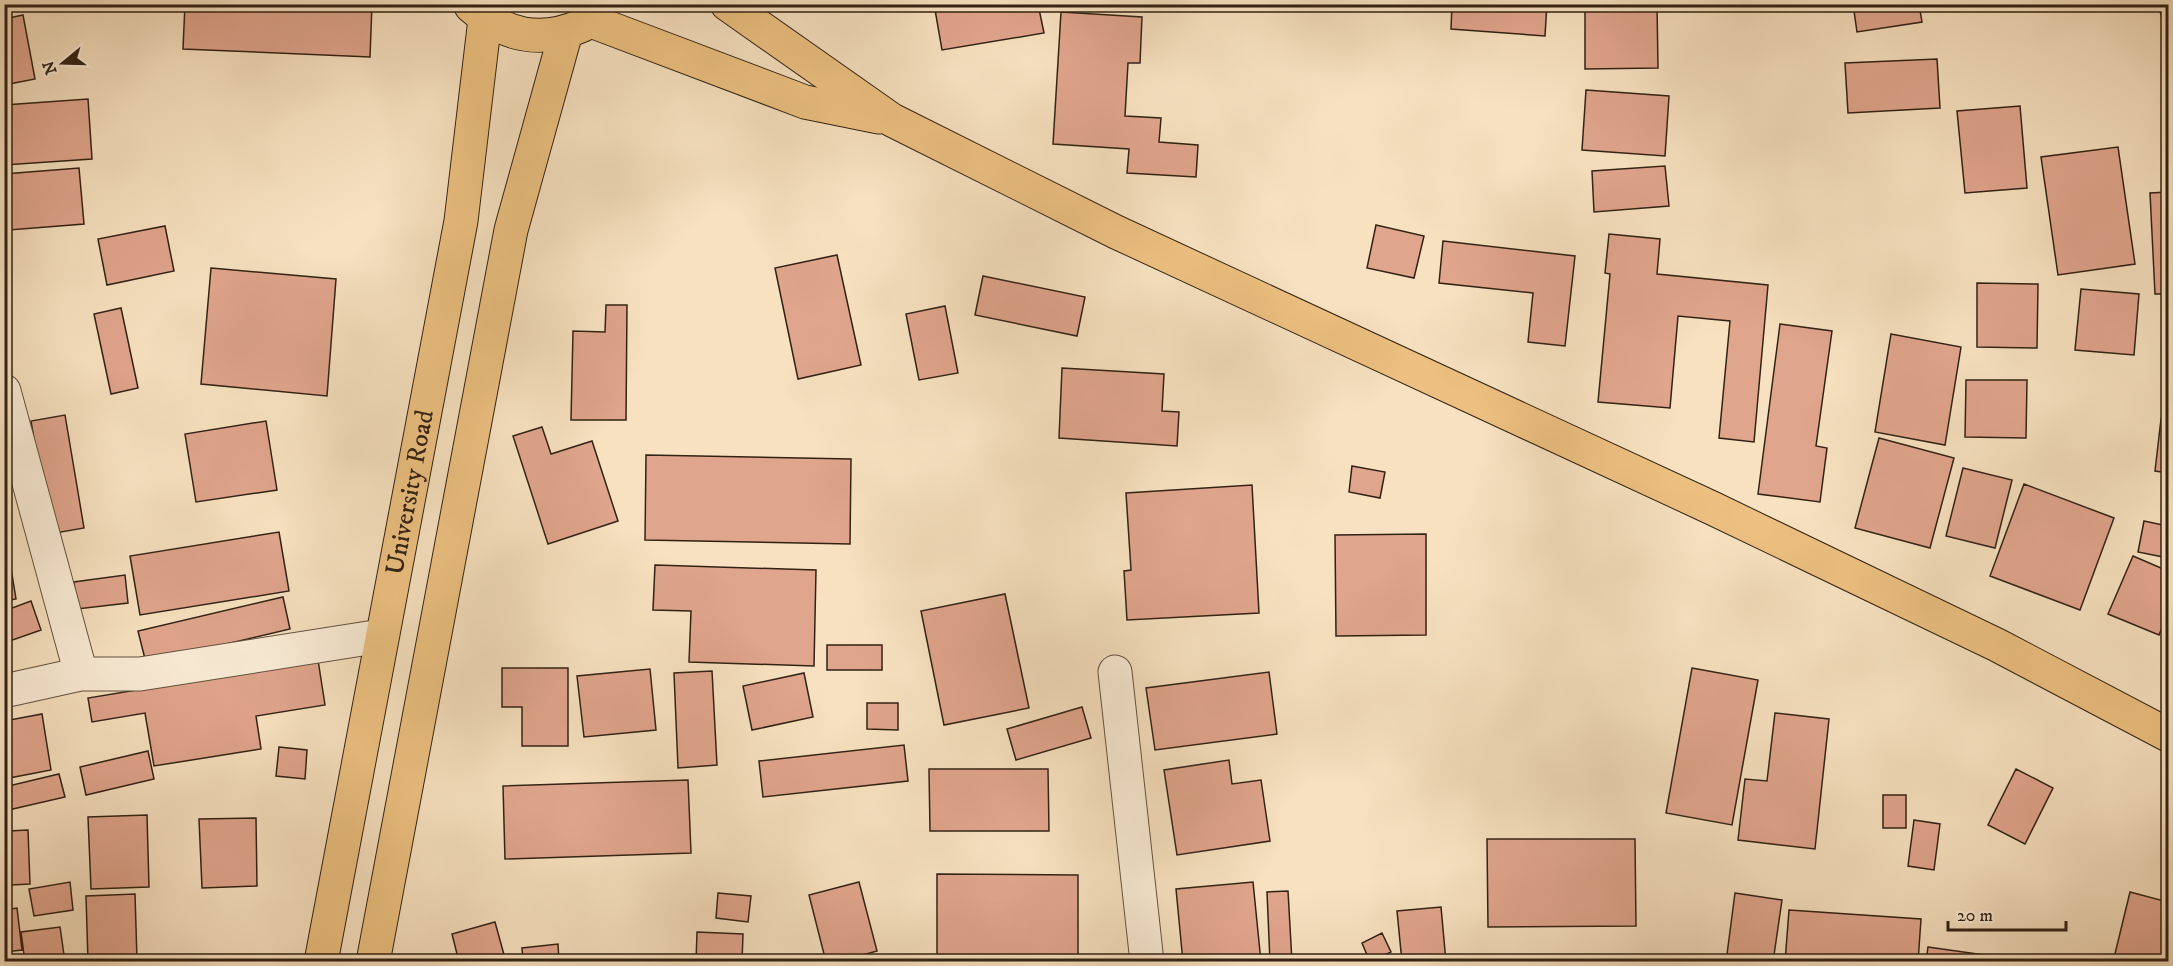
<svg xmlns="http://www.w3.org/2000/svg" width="2173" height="966" font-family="'IM FELL DW Pica',serif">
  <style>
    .building { fill: #e0a58d; stroke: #322214; stroke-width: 1.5 }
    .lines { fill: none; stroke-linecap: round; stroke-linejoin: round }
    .minor-casing { stroke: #63523f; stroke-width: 35 }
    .major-casing { stroke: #322214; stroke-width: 35 }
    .minor { stroke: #faecd6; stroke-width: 33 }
    .major { stroke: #ecc080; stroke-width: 33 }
    .labels { text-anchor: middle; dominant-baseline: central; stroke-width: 4.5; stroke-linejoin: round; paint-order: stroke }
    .street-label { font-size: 26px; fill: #322214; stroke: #faecd6 }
  </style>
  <rect width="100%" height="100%" fill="#f7e1c0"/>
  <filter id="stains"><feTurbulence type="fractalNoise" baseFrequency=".00333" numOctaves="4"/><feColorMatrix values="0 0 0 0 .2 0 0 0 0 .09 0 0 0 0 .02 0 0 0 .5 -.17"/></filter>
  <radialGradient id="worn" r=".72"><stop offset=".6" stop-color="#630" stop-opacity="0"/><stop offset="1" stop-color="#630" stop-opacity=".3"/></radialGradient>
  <path class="building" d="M 185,4 L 372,4 L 370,57 L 183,49 Z
    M 934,4 L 1038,4 L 1044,33 L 942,50 Z
    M 1452,4 L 1547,4 L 1545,36 L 1451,29 Z
    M 1585,4 L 1657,4 L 1658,68 L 1585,69 Z
    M 1853,4 L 1919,4 L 1922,22 L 1857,32 Z
    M 2158,4 L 2168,4 L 2168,40 Z
    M 1061,12 L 1142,17 L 1140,63 L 1128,63 L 1125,116 L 1161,118 L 1159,142 L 1198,145 L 1196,177 L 1127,173 L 1129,149 L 1053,144 Z
    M 23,15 L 35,79 L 4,85 L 4,19 Z
    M 1937,59 L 1940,108 L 1848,113 L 1845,63 Z
    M 1586,90 L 1669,96 L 1665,156 L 1582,150 Z
    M 88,99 L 92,159 L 4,165 L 4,105 Z
    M 2020,106 L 2027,188 L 1965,193 L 1957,111 Z
    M 2118,147 L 2135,264 L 2058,275 L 2041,157 Z
    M 1665,166 L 1669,206 L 1594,212 L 1592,171 Z
    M 79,168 L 84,224 L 9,230 L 4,174 Z
    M 2168,192 L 2168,294 L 2155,294 L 2150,193 Z
    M 1376,225 L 1424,236 L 1414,278 L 1367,268 Z
    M 165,226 L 174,271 L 107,285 L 98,239 Z
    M 1609,234 L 1660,239 L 1657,274 L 1768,285 L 1754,442 L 1719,438 L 1730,321 L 1678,316 L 1670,408 L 1598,402 L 1610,274 L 1605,273 Z
    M 1443,241 L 1575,256 L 1565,346 L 1528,342 L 1533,293 L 1439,283 Z
    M 837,255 L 861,365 L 798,379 L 775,268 Z
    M 211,268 L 336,279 L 327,396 L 201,384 Z
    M 983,276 L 1085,297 L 1077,336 L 975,315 Z
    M 1977,283 L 2038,284 L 2037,348 L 1977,347 Z
    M 2081,289 L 2139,294 L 2134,355 L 2075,350 Z
    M 606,305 L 627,305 L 626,420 L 571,420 L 573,331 L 605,332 Z
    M 945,306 L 958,373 L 919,380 L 906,314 Z
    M 121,308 L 138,388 L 111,394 L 94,314 Z
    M 1780,324 L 1832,331 L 1816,446 L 1827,448 L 1820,502 L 1758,494 Z
    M 1891,334 L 1961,347 L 1945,445 L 1875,432 Z
    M 1062,368 L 1164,374 L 1162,411 L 1179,412 L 1177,446 L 1059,438 Z
    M 1966,380 L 2027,380 L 2026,438 L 1965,437 Z
    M 65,415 L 84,528 L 50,534 L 31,421 Z
    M 2161,419 L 2168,420 L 2168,473 L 2155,471 Z
    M 266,421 L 277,490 L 196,502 L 185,434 Z
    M 542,427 L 551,454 L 592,441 L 618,521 L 548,544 L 513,436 Z
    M 1879,438 L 1954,458 L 1930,548 L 1855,528 Z
    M 646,455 L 851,459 L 850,544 L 645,540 Z
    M 1352,466 L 1385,472 L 1380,498 L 1349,492 Z
    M 1963,468 L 2012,480 L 1995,548 L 1946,536 Z
    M 2024,484 L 2114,518 L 2080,610 L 1990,576 Z
    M 1252,485 L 1259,613 L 1127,620 L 1124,571 L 1131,570 L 1126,493 Z
    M 2144,521 L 2168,526 L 2168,558 L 2138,552 Z
    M 279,532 L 289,591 L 140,615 L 130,556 Z
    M 1426,534 L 1426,635 L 1336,636 L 1335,535 Z
    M 4,538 L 6,538 L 16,599 L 4,601 Z
    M 2133,556 L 2168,571 L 2168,613 L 2159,635 L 2108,614 Z
    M 655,565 L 816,570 L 814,666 L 689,662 L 691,611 L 653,610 Z
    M 125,575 L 128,603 L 77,609 L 74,582 Z
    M 1005,594 L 1029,708 L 944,725 L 921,611 Z
    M 283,597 L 290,629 L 146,663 L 138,631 Z
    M 31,601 L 41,630 L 4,643 L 4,611 Z
    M 827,645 L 882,645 L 882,670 L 827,670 Z
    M 318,660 L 325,705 L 256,716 L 261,749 L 154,766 L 145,713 L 92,722 L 88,698 Z
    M 502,668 L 568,668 L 568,746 L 522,746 L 522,707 L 502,707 Z
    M 1692,668 L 1758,680 L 1732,825 L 1666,813 Z
    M 650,669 L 656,730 L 584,737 L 577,676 Z
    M 712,671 L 717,765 L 678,768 L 674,673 Z
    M 1269,672 L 1277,734 L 1155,750 L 1146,688 Z
    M 804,673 L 813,717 L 752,730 L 743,686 Z
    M 867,703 L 898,703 L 898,730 L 867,729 Z
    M 1082,707 L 1091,738 L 1016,760 L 1007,729 Z
    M 1775,713 L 1829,719 L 1815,849 L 1738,840 L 1745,779 L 1767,781 Z
    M 42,714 L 51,770 L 4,779 L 4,721 Z
    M 904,745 L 908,781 L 763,797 L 759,761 Z
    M 279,747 L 307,750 L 305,779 L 276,776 Z
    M 148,751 L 154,779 L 86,795 L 80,767 Z
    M 1229,760 L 1232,784 L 1261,780 L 1270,841 L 1177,855 L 1164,770 Z
    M 929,769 L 1048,769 L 1049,831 L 930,831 Z
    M 2016,769 L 2053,788 L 2025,844 L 1988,825 Z
    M 59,774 L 65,797 L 4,811 L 4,787 Z
    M 688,780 L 691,853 L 505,859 L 503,786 Z
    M 1883,795 L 1906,795 L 1906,828 L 1883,828 Z
    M 147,815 L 149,887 L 91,889 L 88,817 Z
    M 256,818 L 257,886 L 202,888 L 199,819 Z
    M 1914,820 L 1940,824 L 1934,870 L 1908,866 Z
    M 28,830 L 30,884 L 11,885 L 8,831 Z
    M 1487,839 L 1635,839 L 1636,926 L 1488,927 Z
    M 937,874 L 1078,875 L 1078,961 L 937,960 Z
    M 70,882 L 73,910 L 34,916 L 29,889 Z
    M 859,882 L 877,951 L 838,962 L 826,962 L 809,895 Z
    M 1253,882 L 1261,962 L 1183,962 L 1176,889 Z
    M 1288,891 L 1292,962 L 1270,962 L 1267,892 Z
    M 2130,892 L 2168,902 L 2168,962 L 2113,962 Z
    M 718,893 L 751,896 L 748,922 L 716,918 Z
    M 1735,893 L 1782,900 L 1773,962 L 1726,962 Z
    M 135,894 L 137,960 L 88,961 L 86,896 Z
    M 1441,907 L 1446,962 L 1402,962 L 1397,911 Z
    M 17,908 L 22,950 L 4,952 L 4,910 Z
    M 1789,910 L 1921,919 L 1918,962 L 1785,962 Z
    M 495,922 L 506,962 L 459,962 L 452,934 Z
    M 60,927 L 65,962 L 25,962 L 21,932 Z
    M 697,932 L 743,934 L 742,962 L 696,962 Z
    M 1382,933 L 1391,952 L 1370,962 L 1362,943 Z
    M 558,944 L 559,962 L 523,962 L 522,948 Z
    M 1928,947 L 2034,962 L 1926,962 Z
    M 211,955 L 212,962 L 165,962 L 165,958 Z
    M 1483,958 L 1580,961 L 1580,962 L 1483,962 Z"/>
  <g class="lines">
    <defs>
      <path id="minor" d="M 4,391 L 81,674
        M 1115,672 L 1147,962
        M 4,691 L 81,674 L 140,674 L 381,636"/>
      <g id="major">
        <path d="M 727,4 L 892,120 L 1116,232 L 1712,508 L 1997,645 L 2168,735"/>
        <path d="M 471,6 C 504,36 541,44 583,25"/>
        <path d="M 591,21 L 805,102 L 879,117"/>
        <path id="s1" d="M 321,962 L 461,221 L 485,19"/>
        <path d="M 373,962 L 511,230 L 566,32"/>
      </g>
    </defs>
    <use href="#minor" class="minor-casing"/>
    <use href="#major" class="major-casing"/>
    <use href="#minor" class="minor"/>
    <use href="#major" class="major"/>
  </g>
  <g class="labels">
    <g class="street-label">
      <text stroke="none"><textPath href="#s1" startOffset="478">University Road</textPath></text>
    </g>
  </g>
  <rect width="2173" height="966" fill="none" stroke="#f7e1c0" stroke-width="24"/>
  <rect x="6" y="6" width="2161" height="954" fill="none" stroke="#322214" stroke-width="3"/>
  <rect x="12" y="12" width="2149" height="942" fill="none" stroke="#322214" stroke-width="1.5"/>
  <g transform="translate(63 63) rotate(251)" stroke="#faecd6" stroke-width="4.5" paint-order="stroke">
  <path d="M0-4.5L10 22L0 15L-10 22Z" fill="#322214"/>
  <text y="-9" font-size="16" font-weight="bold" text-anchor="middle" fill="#322214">N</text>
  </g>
  <path d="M1948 921v9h118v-9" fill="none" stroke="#322214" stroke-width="3"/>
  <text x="1957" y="921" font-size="18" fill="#322214" stroke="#faecd6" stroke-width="4.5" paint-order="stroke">20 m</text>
  <rect width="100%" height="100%" filter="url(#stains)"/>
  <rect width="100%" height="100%" fill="url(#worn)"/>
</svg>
